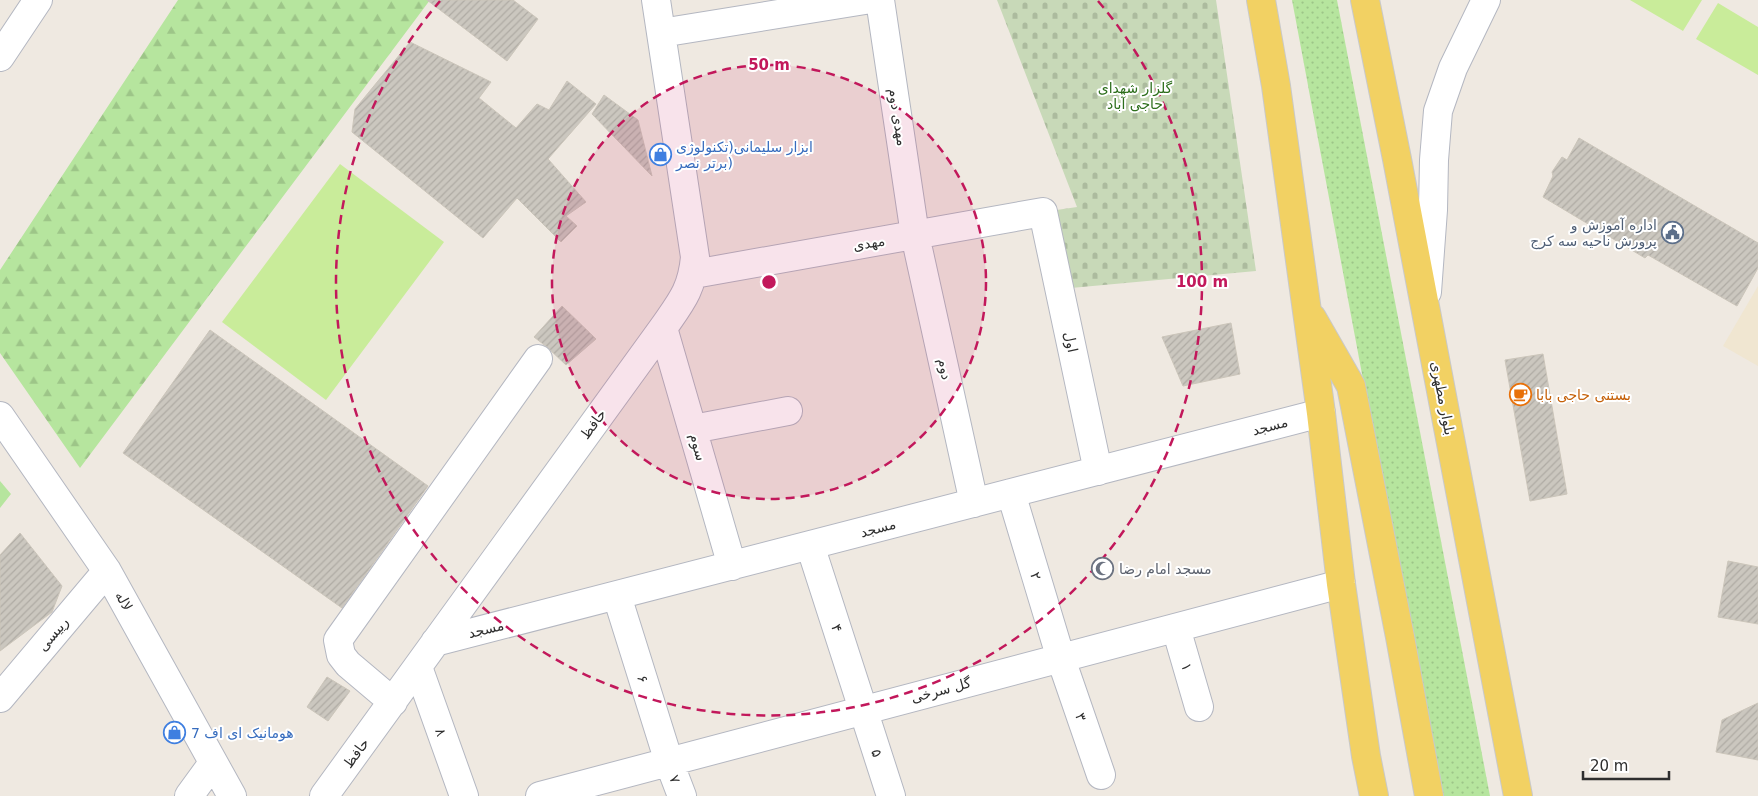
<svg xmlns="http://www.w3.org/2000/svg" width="1758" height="796" font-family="'DejaVu Sans','Noto Naskh Arabic',sans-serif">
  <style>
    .education { fill: #f0e6d1 }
    .grass { fill: url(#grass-dots) }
    .forest { fill: url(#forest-firs) }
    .cemetery { fill: url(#cemetery-stones) }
    .pitch { fill: #c9ec9a }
    .building { fill: url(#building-hatch); stroke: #cbc5ba }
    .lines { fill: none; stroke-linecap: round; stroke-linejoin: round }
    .minor-casing { stroke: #b4b7c1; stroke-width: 30 }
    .major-casing { stroke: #c9c9c9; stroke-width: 30 }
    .minor { stroke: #fff; stroke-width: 28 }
    .major { stroke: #f2d163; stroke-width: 28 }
    .ring { fill: none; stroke: #c2185b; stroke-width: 2.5; stroke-dasharray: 9 6 }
    .labels { text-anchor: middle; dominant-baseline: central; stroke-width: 4; stroke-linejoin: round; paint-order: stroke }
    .park-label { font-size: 14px; fill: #2c6e1b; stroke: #fff }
    .street-label { font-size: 14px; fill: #2e2e2e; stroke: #fff }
    .shop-label { font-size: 14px; fill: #366cbe; stroke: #fff; text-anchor: start }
    .service-label { font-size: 14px; fill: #4e5e75; stroke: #fff; text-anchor: end }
    .food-label { font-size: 14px; fill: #c56008; stroke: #fff; text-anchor: start }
    .worship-label { font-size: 14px; fill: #5b616d; stroke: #fff; text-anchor: start }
    .centre { fill: #c2185b; stroke: #fff; stroke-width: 2.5 }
    .ring-label { font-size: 15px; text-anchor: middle; font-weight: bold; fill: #c2185b; stroke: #fff; stroke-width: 4; stroke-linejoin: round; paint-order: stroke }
  </style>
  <defs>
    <pattern id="grass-dots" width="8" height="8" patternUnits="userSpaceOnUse" patternTransform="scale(1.25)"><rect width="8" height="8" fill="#b6e59e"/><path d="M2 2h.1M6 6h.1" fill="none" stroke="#9dc588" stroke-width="1.8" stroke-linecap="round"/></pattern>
    <pattern id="forest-firs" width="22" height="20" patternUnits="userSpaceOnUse" patternTransform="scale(1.25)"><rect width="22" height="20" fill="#b6e59e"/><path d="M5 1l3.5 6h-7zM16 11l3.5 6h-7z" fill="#9dc588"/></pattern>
    <pattern id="cemetery-stones" width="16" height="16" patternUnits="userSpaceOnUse" patternTransform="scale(1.25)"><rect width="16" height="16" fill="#c8d9b8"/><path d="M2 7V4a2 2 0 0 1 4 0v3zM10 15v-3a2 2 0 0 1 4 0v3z" fill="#acbb9e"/></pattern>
    <pattern id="building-hatch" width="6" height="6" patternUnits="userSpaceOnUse" patternTransform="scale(1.25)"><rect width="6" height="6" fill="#cbc7bf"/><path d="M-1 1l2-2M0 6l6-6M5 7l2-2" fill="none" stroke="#afaba4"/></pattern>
  </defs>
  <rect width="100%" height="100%" fill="#efe9e1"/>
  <path class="education" d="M 1758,286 L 1758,366 L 1723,346 Z"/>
  <path class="grass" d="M 1292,0 L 1337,0 L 1490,796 L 1441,796 Z"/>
  <path class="forest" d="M 178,0 L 430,0 L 80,468 L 0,353 L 0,270 Z
    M 0,481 L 11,494 L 0,508 Z"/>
  <path class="cemetery" d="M 997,0 L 1216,0 L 1256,271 L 1060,289 L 1043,212 L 1077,207 Z"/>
  <path class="pitch" d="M 1630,0 L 1702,0 L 1683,31 Z
    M 1718,3 L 1758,27 L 1758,75 L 1696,39 Z
    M 340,164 L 444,242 L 326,400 L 222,322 Z"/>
  <path class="building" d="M 427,0 L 513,0 L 538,19 L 507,61 Z
    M 410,42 L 491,82 L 479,98 L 516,128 L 537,104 L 549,110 L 567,81 L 596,104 L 548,159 L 586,202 L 566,216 L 577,226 L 561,242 L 517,198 L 483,238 L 352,132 L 355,109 Z
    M 604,95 L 638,120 L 652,176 L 592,114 Z
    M 1579,138 L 1758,243 L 1758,268 L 1737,306 L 1648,255 L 1645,258 L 1543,197 L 1553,176 L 1552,172 L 1562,157 L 1567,160 Z
    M 562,306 L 596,339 L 566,365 L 547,347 L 534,337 Z
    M 1231,323 L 1240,374 L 1183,386 L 1162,337 Z
    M 210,330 L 428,486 L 342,608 L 123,453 Z
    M 1543,354 L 1567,494 L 1530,501 L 1505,360 Z
    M 20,533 L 62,586 L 52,612 L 0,651 L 0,555 Z
    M 1728,561 L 1758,567 L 1758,624 L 1718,617 Z
    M 327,677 L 350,691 L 328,721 L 307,707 Z
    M 1758,703 L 1758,760 L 1716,752 L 1722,720 Z"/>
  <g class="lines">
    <defs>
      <path id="minor" d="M 880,0 L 915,235 L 974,503
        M 661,33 L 865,0
        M 0,57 L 38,0
        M 694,274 L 1043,212 L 1098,471
        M 1427,292 L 1433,210 L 1434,160 L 1438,111 L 1453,68 L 1486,0
        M 663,328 L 732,566
        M 0,416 L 107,571 L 232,796
        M 693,429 L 788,411
        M 1011,493 L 1061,659 L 1101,775
        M 810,545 L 891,796
        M 617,596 L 669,762 L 682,796
        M 1176,628 L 1199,707
        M 435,642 L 1321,413
        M 418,667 L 464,796
        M 0,698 L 107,571
        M 393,702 L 348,664 L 341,655 L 338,640 L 538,359
        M 189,796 L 213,763
        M 324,796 L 663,328 C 681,302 692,290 695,257 L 656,0
        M 540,796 L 1341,584"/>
      <path id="major" d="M 1261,0 L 1276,86 L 1321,413 L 1341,584 L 1366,756 L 1374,796
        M 1365,0 L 1397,159 L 1518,796
        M 1312,318 L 1351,386 L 1400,637 L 1429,796"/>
    </defs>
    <use href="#minor" class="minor-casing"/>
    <use href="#major" class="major-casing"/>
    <use href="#minor" class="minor"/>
    <use href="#major" class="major"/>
  </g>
  <circle cx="769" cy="282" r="217" fill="#c2185b" fill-opacity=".12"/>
  <g class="ring">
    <circle cx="769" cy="282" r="217"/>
    <path d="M1098 1A433 433 0 1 1 440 1"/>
  </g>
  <defs>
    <symbol id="shop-ring" viewBox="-11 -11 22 22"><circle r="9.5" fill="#fff" stroke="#3f7fe0" stroke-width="1.5"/><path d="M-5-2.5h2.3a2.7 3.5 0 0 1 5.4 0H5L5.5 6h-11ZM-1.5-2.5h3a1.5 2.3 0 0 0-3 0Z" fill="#3f7fe0"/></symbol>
    <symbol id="civic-ring" viewBox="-11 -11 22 22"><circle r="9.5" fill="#fff" stroke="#5c6f8a" stroke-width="1.5"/><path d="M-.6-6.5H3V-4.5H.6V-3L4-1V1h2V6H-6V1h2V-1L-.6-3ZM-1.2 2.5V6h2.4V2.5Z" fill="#5c6f8a"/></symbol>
    <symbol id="cafe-ring" viewBox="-11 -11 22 22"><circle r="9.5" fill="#fff" stroke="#e8710a" stroke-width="1.5"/><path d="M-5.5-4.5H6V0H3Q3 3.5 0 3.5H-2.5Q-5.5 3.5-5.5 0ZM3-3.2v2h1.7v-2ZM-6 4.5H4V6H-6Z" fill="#e8710a"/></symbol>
    <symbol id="mosque-ring" viewBox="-11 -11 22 22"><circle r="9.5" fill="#fff" stroke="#6b7280" stroke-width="1.5"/><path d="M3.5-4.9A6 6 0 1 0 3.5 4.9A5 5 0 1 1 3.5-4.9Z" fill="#6b7280"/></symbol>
  </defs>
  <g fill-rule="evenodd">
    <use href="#shop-ring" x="648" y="142" width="25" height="25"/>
    <use href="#civic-ring" x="1660" y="220" width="25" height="25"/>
    <use href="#cafe-ring" x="1508" y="382" width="25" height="25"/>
    <use href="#mosque-ring" x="1090" y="556" width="25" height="25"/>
    <use href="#shop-ring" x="162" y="720" width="25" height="25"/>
  </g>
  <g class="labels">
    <g class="park-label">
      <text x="1135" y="88">گلزار شهدای<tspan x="1135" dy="16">حاجی آباد</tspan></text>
    </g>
    <g class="street-label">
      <text transform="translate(898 117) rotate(81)">مهدی دوم</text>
      <text transform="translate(869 243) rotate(-10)">مهدی</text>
      <text transform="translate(1071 342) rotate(78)">اول</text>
      <text transform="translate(945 369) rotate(78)">دوم</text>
      <text transform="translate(1443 398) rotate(79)">بلوار مطهری</text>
      <text transform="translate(593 424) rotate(-54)">حافظ</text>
      <text transform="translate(1270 426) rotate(-15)">مسجد</text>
      <text transform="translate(698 447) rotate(74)">سوم</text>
      <text transform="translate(878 528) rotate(-15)">مسجد</text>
      <text transform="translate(1036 576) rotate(73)">۲</text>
      <text transform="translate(124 601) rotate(61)">لاله</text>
      <text transform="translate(837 628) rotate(72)">۴</text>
      <text transform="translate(486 629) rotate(-14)">مسجد</text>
      <text transform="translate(53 634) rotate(-50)">رییسی</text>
      <text transform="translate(1187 667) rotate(73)">۱</text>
      <text transform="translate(643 679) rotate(73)">۶</text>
      <text transform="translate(941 690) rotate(-15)">گل سرخی</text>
      <text transform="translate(1081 717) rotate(71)">۳</text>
      <text transform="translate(441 732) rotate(70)">۸</text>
      <text transform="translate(356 753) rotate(-54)">حافظ</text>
      <text transform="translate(877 753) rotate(72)">۵</text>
      <text transform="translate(675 779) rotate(70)">۷</text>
    </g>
    <g class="shop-label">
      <text x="676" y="147">ابزار سلیمانی(تکنولوژی<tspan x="676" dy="16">برتر نصر)</tspan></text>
      <text x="191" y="733">هومانیک ای اف 7</text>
    </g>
    <g class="service-label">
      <text x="1657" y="225">اداره آموزش و<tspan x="1657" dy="16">پرورش ناحیه سه کرج</tspan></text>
    </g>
    <g class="food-label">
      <text x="1536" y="395">بستنی حاجی بابا</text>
    </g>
    <g class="worship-label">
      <text x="1119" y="569">مسجد امام رضا</text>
    </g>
  </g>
  <circle cx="769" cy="282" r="8" class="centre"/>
  <g class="ring-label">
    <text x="769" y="70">50 m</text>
    <text x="1202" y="287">100 m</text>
  </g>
  <path d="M1583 771v8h86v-8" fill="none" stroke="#2e2e2e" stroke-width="2.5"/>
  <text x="1590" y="771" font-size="15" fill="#2e2e2e" stroke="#ffffff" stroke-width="4" paint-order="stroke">20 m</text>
</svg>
